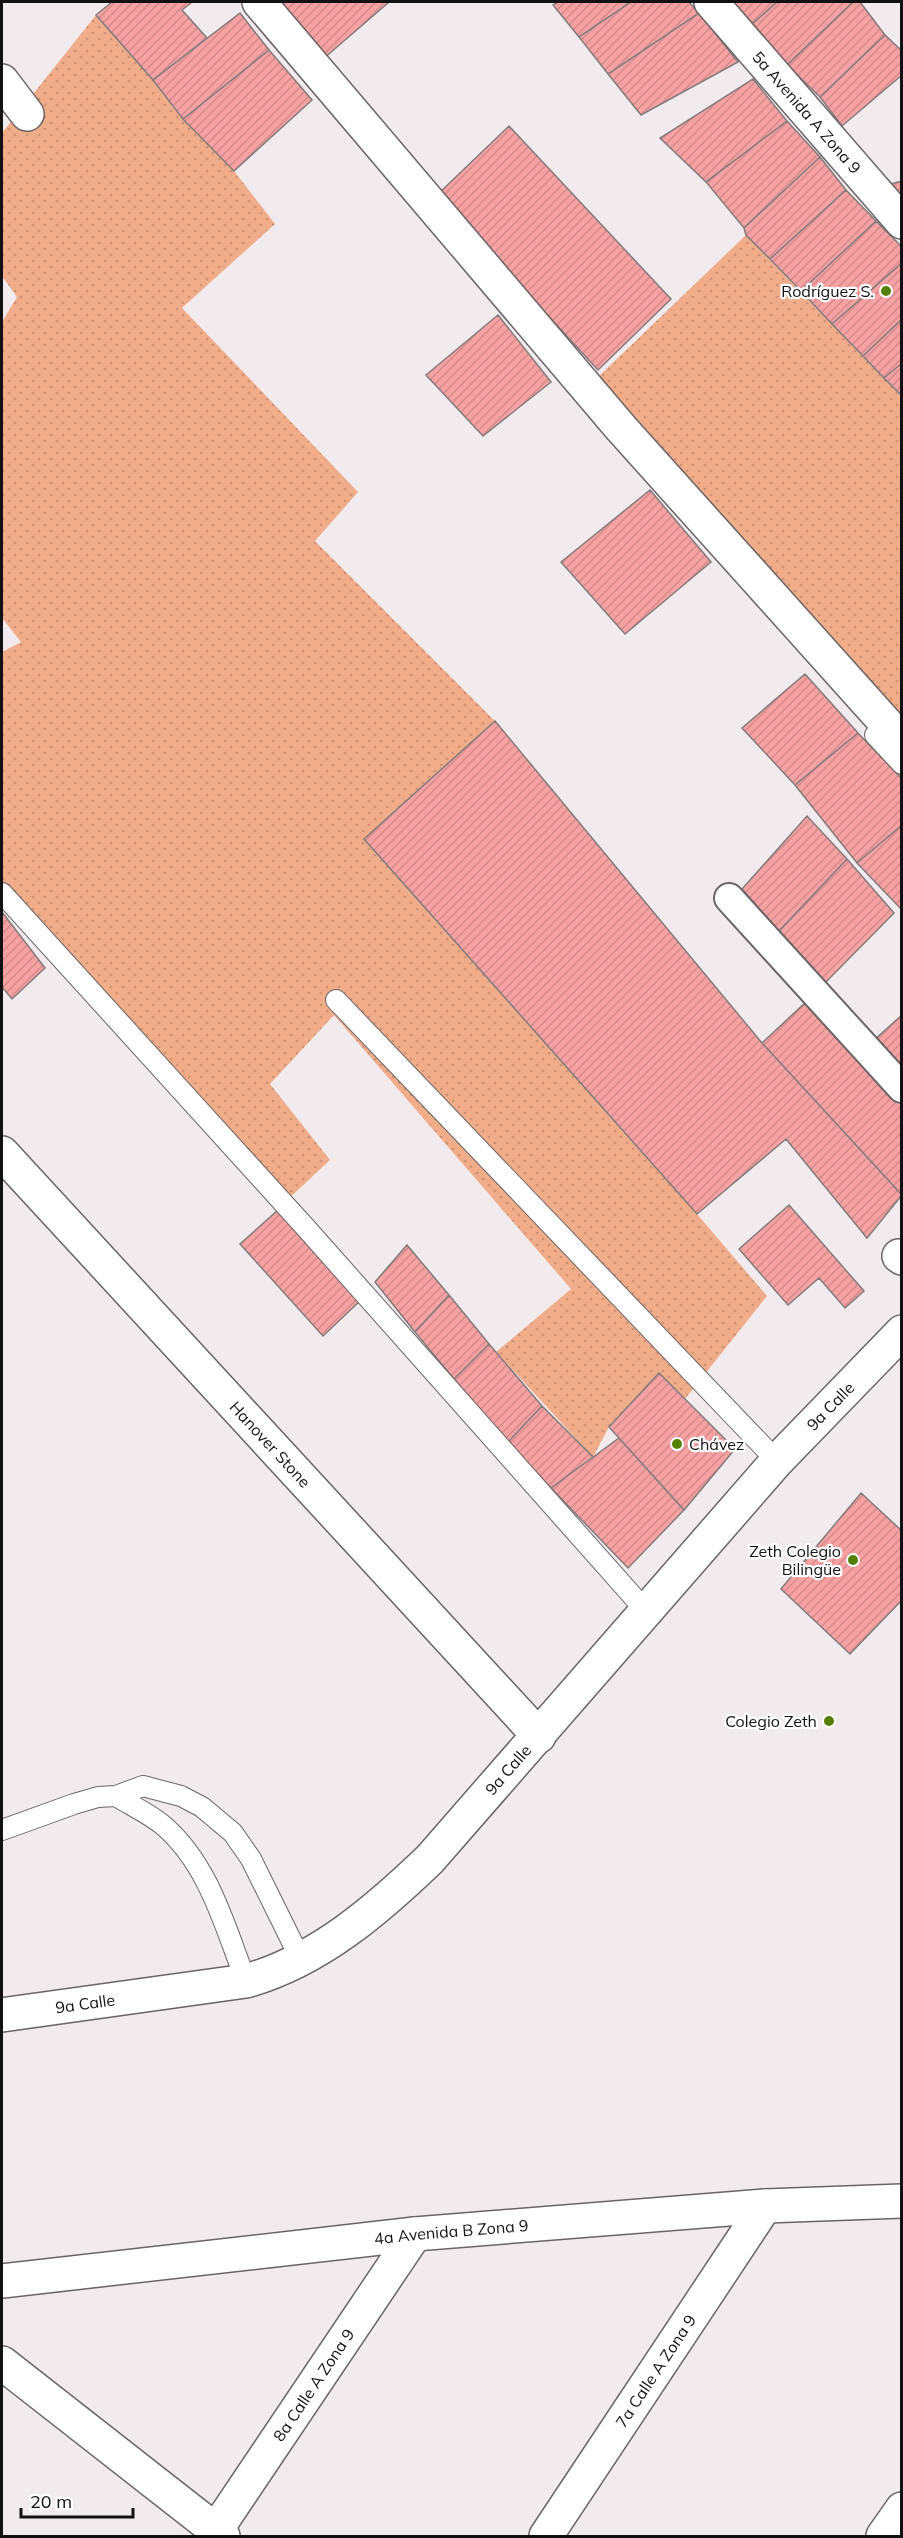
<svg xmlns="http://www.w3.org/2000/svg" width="903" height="2538" font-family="Mulish,sans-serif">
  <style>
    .green { fill: url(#green-dots) }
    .building { fill: url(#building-hatch); stroke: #827b7b; stroke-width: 1.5 }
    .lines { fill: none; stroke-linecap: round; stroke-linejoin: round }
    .service-casing { stroke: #6a6466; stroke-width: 22 }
    .pedestrian-casing { stroke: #6a6466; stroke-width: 32 }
    .minor-casing { stroke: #6a6466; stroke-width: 36 }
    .tertiary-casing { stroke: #6a6466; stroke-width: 36 }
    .service { stroke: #fff; stroke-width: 20 }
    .pedestrian { stroke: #fff; stroke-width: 28 }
    .minor { stroke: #fff; stroke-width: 33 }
    .tertiary { stroke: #fff; stroke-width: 33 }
    .poi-dot { fill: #558004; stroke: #fff; stroke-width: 2 }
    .labels { text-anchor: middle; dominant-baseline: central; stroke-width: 4.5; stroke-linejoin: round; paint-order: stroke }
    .street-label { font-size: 16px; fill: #131011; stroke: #fff }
    .poi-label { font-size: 16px; fill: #131011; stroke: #fff; text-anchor: end }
  </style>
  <defs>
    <pattern id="green-dots" width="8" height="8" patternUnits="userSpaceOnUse" patternTransform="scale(1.5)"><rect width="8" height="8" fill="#f1ac8a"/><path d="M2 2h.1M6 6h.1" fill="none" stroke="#ce9376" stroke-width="1.8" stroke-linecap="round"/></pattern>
    <pattern id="building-hatch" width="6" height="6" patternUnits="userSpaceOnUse" patternTransform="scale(1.5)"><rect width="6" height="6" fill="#f7a1a2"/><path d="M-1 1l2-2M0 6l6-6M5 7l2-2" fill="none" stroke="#d38a8a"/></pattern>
  </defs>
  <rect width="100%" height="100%" fill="#f2ebee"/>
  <path class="green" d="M 96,15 L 234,171 L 275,224 L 182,308 L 358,492 L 315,541 L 495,721 L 364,839 L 697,1214 L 767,1296 L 685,1399 L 659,1373 L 609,1427 L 593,1457 L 496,1352 L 571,1289 L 334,1015 L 270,1084 L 330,1160 L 284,1203 L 2,893 L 2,652 L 21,642 L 2,618 L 2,322 L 17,297 L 2,276 L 2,133 Z
    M 746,235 L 901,396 L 901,727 L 596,379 Z"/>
  <path class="building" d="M 112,2 L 192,2 L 182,10 L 207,38 L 153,80 L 96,15 Z
    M 274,2 L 386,2 L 388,3 L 323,59 Z
    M 558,2 L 631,2 L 579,37 L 553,5 Z
    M 631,2 L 689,2 L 699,13 L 608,74 L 579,37 Z
    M 733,2 L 777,2 L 752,24 Z
    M 777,2 L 853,2 L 787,65 L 752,24 Z
    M 853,2 L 860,2 L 885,35 L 820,97 L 787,65 Z
    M 240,13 L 269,50 L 183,119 L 153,80 Z
    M 699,13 L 738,62 L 641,115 L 608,74 Z
    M 885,35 L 902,51 L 902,75 L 842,126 L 820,97 Z
    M 269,50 L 312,100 L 234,171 L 183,119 Z
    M 753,79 L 787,121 L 706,182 L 660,138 Z
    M 787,121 L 820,157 L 744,228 L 706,182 Z
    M 509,126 L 671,299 L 598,370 L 437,195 Z
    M 820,157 L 846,190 L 770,259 L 746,235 L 744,228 Z
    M 902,181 L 902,196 L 891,184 Z
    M 846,190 L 876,221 L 801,291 L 770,259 Z
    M 876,221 L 902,247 L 902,263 L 832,324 L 801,291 Z
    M 902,263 L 902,319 L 863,356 L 832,324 Z
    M 498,315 L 551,382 L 483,436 L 426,375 Z
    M 902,319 L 902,363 L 884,378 L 863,356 Z
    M 902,363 L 902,396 L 884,378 Z
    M 650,490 L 711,562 L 625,634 L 561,562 Z
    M 805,674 L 858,733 L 795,785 L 742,728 Z
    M 495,721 L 762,1043 L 902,1195 L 867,1238 L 786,1139 L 697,1214 L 364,839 Z
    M 858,733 L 902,779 L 902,825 L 857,863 L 795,785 Z
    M 807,816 L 847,859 L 779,931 L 742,889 Z
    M 902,825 L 902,910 L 857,863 Z
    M 847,859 L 894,913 L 825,983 L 779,931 Z
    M 2,912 L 45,968 L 12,999 L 2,987 Z
    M 807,1001 L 902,1105 L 902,1195 L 762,1043 Z
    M 902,1015 L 902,1072 L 874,1040 Z
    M 789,1205 L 864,1291 L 845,1308 L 819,1278 L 788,1305 L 739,1249 Z
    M 278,1210 L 362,1299 L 323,1336 L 240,1244 Z
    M 407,1245 L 449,1295 L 415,1332 L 375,1282 Z
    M 449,1295 L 489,1344 L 454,1379 L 415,1332 Z
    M 489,1344 L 542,1406 L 508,1442 L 454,1379 Z
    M 659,1373 L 735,1449 L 684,1510 L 609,1427 Z
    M 542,1406 L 593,1457 L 551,1488 L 508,1442 Z
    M 619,1438 L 684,1510 L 628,1568 L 551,1488 Z
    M 861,1493 L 902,1531 L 902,1600 L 850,1654 L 781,1589 Z"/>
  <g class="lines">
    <defs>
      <path id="service" d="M 875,735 L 902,764
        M 2,893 L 306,1228 L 646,1611
        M 336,1000 L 777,1461
        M 116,1796 C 132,1806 150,1814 164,1826 C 209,1865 225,1927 246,1981
        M 2,1830 L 74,1804 L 98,1797 L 116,1796 L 143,1786 L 181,1796 L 202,1807 L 233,1833 L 251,1859 L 301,1960"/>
      <path id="pedestrian" d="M 729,898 L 902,1088"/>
      <g id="minor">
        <path d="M 259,2 L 621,428 L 902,741"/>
        <path id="s1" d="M 711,2 L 902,222"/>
        <path d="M 2,81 L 27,114"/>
        <path id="s2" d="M 2,1153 L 539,1736"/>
        <path d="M 899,1256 L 902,1258"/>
        <path id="s3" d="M 2,2281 L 415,2234 L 765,2206 L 902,2201"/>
        <path d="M 2,2363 L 223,2536"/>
        <path id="s4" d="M 212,2536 L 415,2234"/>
        <path id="s5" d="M 546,2536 L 765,2206"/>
        <path d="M 883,2536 L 902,2509"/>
      </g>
      <g id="tertiary">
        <path id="s6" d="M 2,2015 L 246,1981 C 318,1961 377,1910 430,1859 L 777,1461 L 902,1332"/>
      </g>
    </defs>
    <use href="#service" class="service-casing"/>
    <use href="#pedestrian" class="pedestrian-casing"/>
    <use href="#minor" class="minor-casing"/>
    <use href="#tertiary" class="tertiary-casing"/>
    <use href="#service" class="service"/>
    <use href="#pedestrian" class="pedestrian"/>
    <use href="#minor" class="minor"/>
    <use href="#tertiary" class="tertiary"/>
  </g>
  <g class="poi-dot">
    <circle cx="886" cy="291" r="6"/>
    <circle cx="677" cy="1444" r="6"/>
    <circle cx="853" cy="1560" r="6"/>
    <circle cx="829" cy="1721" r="6"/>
  </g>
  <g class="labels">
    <g class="street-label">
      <text stroke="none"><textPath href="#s1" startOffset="146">5a Avenida A Zona 9</textPath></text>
      <text stroke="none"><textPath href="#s6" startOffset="1074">9a Calle</textPath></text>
      <text stroke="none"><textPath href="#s2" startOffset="396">Hanover Stone</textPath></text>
      <text stroke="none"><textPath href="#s6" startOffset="588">9a Calle</textPath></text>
      <text stroke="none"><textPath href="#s6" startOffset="84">9a Calle</textPath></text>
      <text stroke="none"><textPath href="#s3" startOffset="452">4a Avenida B Zona 9</textPath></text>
      <text stroke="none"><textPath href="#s5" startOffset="198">7a Calle A Zona 9</textPath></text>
      <text stroke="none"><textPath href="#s4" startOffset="182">8a Calle A Zona 9</textPath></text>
    </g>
    <g class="poi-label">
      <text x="874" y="291">Rodríguez S.</text>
      <text x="689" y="1444" text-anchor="start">Chávez</text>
      <text x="841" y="1551">Zeth Colegio<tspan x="841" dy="18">Bilingüe</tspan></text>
      <text x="817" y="1721">Colegio Zeth</text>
    </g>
  </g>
  <rect width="903" height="2538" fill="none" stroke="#131011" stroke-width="6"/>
  <path d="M21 2508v9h112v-9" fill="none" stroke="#131011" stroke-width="3"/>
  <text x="30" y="2508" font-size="18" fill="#131011" stroke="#ffffff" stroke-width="4.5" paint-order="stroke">20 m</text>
</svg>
